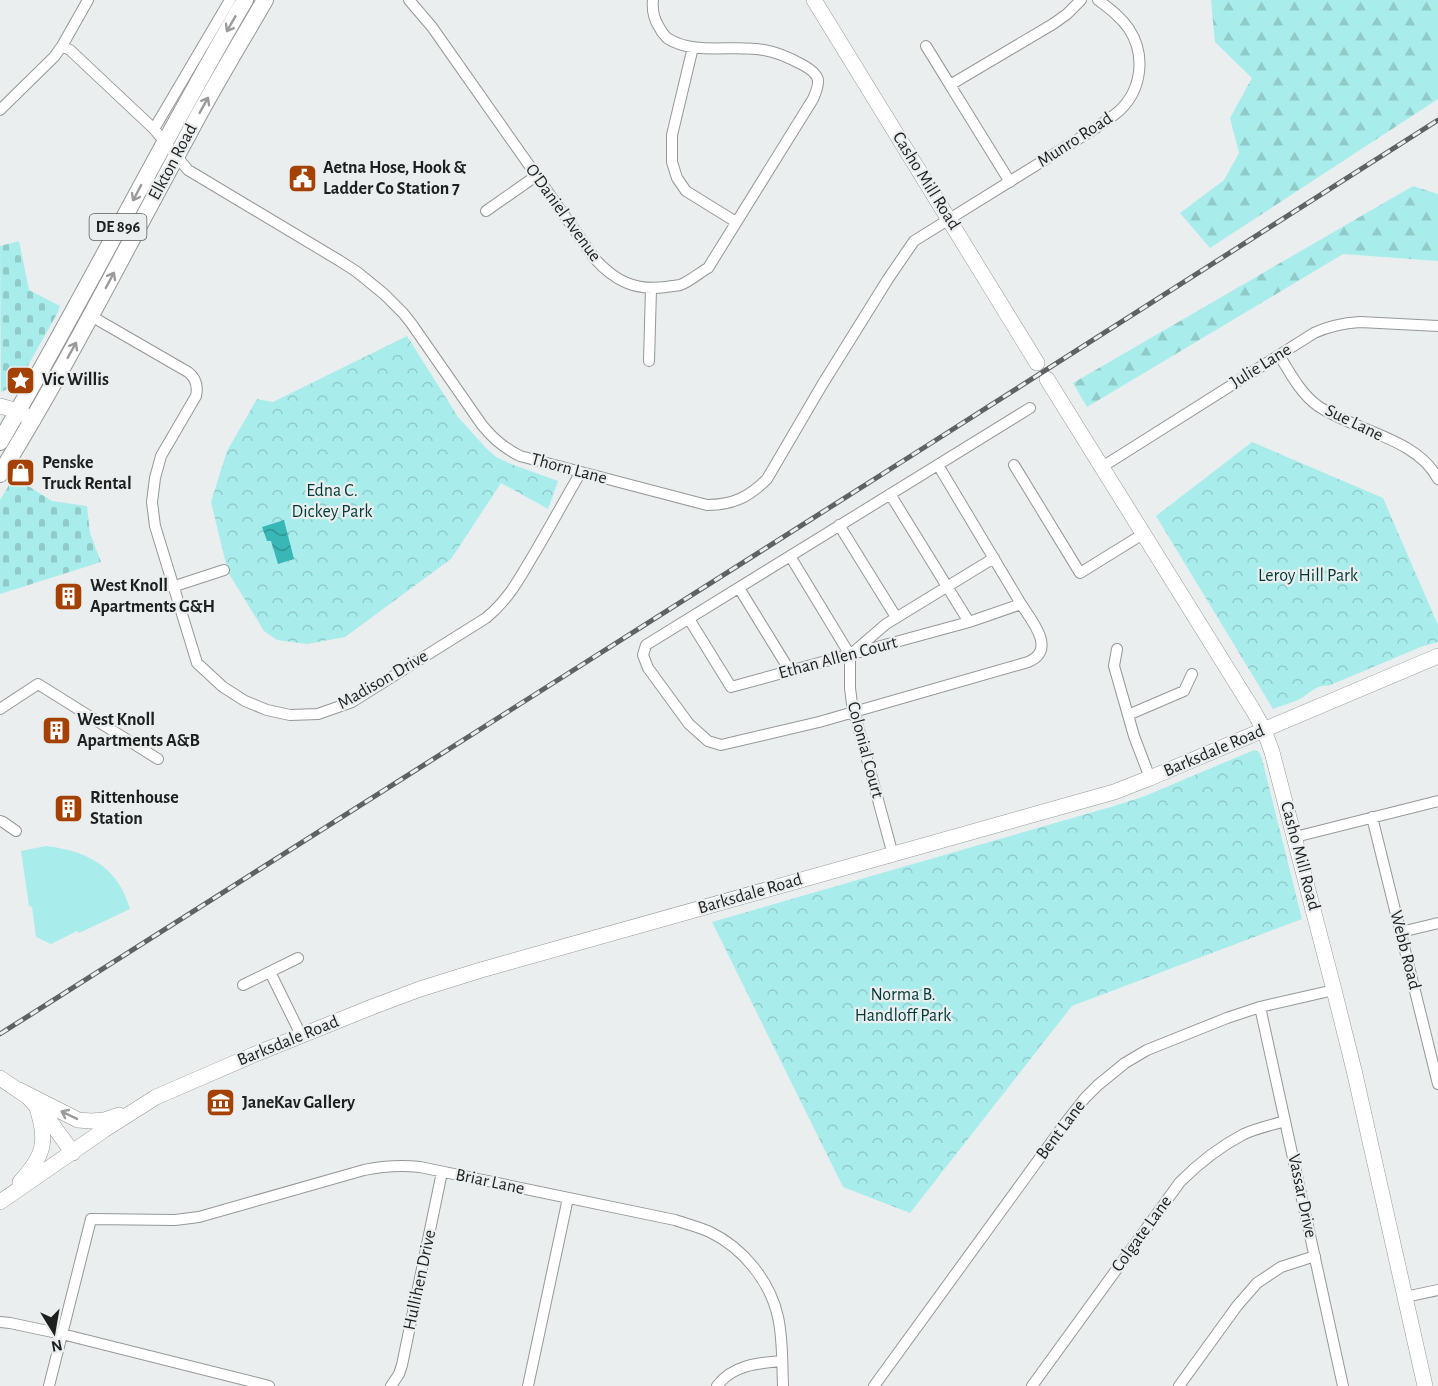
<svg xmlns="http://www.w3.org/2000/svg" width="1438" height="1386" font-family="'Alegreya Sans',sans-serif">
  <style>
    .grass { fill: #a8edec }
    .forest { fill: url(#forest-firs) }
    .cemetery { fill: url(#cemetery-stones) }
    .park { fill: url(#park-crowns) }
    .water { fill: url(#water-waves) }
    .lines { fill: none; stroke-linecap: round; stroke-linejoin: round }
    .street-casing { stroke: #949898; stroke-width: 12 }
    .secondary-casing { stroke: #949898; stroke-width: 16 }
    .primary-casing { stroke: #949898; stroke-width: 18 }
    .street { stroke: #fff; stroke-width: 10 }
    .secondary { stroke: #fff; stroke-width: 15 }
    .primary { stroke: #fff; stroke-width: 16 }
    .rail-casing { stroke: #5f6262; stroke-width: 5 }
    .rail { stroke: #eaeeee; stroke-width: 3; stroke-dasharray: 9; stroke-linecap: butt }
    .oneway { stroke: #9a9b9b }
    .labels { text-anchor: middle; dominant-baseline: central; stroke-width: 4.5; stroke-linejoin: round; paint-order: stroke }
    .shield { fill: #eaeeee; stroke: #5b5e5e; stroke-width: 1.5 }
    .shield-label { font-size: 16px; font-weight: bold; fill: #1e2020 }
    .street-label { font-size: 18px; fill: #1e2020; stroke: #eaeeee }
    .poi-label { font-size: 18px; font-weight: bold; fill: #1e2020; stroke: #eaeeee; text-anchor: start }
    .park-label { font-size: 18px; fill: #003939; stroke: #eaeeee }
  </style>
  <defs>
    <pattern id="forest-firs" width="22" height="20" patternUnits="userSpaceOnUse" patternTransform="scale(1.5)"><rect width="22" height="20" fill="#a8edec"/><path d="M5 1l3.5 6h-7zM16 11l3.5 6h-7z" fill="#90cbca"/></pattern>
    <pattern id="cemetery-stones" width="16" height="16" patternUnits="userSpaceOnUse" patternTransform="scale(1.5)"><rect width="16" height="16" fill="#a8edec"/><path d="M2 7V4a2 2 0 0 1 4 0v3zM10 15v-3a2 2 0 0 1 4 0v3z" fill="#90cbca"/></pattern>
    <pattern id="park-crowns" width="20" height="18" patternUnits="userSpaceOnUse" patternTransform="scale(1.5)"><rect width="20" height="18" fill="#a8edec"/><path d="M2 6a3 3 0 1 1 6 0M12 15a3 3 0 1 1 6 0" fill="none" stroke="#90cbca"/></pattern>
    <pattern id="water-waves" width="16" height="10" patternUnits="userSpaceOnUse" patternTransform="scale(1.5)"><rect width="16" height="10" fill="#39b7b6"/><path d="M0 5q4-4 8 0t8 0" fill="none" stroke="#2f9494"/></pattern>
  </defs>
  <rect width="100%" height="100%" fill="#eaeeee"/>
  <path class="grass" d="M 46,846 C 88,851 118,867 130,909 L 79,933 L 77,931 L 51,944 L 36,937 L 32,907 L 29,906 L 21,851 Z"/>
  <path class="forest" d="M 1211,0 L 1438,0 L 1438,99 L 1210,248 L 1180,213 L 1224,180 L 1239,153 L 1230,118 L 1252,78 L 1215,42 Z
    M 1413,186 L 1438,194 L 1438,261 L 1343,254 L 1087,407 L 1073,383 Z"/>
  <path class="cemetery" d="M 19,241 L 29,290 L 60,306 L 58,312 L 17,385 L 13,387 L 1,392 L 0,246 Z
    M 14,477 L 52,501 L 87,506 L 90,533 L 101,562 L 0,594 L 0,500 Z"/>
  <path class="park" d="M 407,336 L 458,417 L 485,447 L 496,457 L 511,464 L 558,481 L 548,509 L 501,483 L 451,559 L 345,637 L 307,644 L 277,640 L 264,631 L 228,572 L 211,502 L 227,451 L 257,399 L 273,402 Z
    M 1252,442 L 1383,498 L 1438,625 L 1438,642 L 1423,646 L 1328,686 C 1319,685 1313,690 1306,695 C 1299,701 1283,705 1273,709 L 1156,516 Z
    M 1254,750 L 1259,752 L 1262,759 L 1302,919 L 1072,1006 L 910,1213 L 843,1187 L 712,922 L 1114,806 L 1145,796 Z"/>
  <path class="water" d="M 284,520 L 294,559 L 278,564 L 271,541 L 267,541 L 262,527 Z"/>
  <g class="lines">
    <defs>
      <path id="street" d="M 409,0 L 432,27 L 595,259 C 615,281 635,291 666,287 C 670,286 675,286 680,285 C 689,282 699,273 708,268 L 813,99 C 821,81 821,75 803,65 C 790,58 777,52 764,50 C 734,44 694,56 667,38 C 664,35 661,31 659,27 C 654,19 652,9 653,0
        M 62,46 L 70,50 L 154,129 L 188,170 L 340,261 L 357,272 L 384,294 L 403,313 L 411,323 L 482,425 C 493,439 504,448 520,456 L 707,505 C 733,505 749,497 767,479 L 822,385 L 888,279 L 914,241 L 1096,128 C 1104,122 1112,117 1119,111 C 1142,90 1146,55 1129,29 C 1121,17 1110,9 1098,0
        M 926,46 L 950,85
        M 693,47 L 672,135 L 672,162 L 677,178 L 686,191 L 736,222
        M 0,110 L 54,57 L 62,46 L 88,0
        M 154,129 L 230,0
        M 1010,182 L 950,85 L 1053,24 L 1067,14 L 1081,0
        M 486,211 L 536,176
        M 91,316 L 188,372 C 196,378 198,387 196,396 L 161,456 L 155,478 L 152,502 L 155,526 L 197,663 L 223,687 L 245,701 L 267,710 L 290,715 L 318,714 L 352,702 L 486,618 C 509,599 519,579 534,554 C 550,527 565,499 581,472
        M 1279,355 C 1290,373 1301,394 1318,406 C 1355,431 1417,438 1438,479
        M 649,361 L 651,289
        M 938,465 L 1021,604 C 1032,621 1057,650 1028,662 L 819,722 L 721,745 L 708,741 L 689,724 L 648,668 L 643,655 L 646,645 L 1030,408
        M 1014,465 L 1080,573 L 1143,534
        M 1102,467 L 1314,333 C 1329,326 1344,323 1360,322 L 1438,326
        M 890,494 L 969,622
        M 839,525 L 896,617
        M 790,556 L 850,655
        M 172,587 L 224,570
        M 739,588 L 790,671
        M 689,619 L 731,687 L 969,622 L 1021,604
        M 1117,649 L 1114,666 L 1134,736 L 1150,778
        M 0,709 L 38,684 L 158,759
        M 1128,715 L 1184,691 L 1192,674
        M 1372,817 L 1438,1084
        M 0,821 L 3,822 L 16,831
        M 1295,837 L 1438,801
        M 893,855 L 852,704 L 850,688 L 850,655 L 886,624 L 994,558
        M 1401,932 L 1438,923
        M 270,972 L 301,1035
        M 243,985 L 298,958
        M 1260,1007 L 1343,1386
        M 1405,1297 L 1438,1290
        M 0,1322 L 10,1323 L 62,1334 L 269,1386
        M 49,1386 L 91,1219 L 175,1220 L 199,1217 L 364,1170 C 383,1166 401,1165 420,1167 L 675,1220 C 687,1224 699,1227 710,1232 C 743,1248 770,1281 778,1317 C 783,1339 782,1363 783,1386
        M 391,1386 L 399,1374 L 402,1365 L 442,1172
        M 528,1386 L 568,1198
        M 717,1386 C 732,1365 758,1363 782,1361
        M 874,1386 L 1063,1126 L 1085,1098 L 1098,1085 L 1125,1063 L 1147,1050 L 1227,1018 L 1260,1007 L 1334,990
        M 1032,1386 L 1180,1182 C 1199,1163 1219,1147 1244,1134 C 1257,1128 1272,1125 1285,1121
        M 1179,1386 L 1237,1306 L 1257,1283 L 1281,1267 L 1315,1256"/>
      <path id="secondary" d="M 814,0 L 1037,363
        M 1047,379 L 1253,710 L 1264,730 L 1272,752 L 1334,990 L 1354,1070 L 1425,1386
        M 0,406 L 18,411 L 33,420
        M 0,1078 L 28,1097 L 49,1120 L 73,1153
        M 19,1090 L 78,1120 L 91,1121 L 104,1120 L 119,1115
        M 20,1182 C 45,1155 48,1140 36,1105
        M 0,1202 L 104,1130 L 156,1097 L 253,1055 L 372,1007 L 420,989 L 481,970 L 1114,792 L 1150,778 L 1438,656"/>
      <path id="primary" d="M 0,442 C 85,296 160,145 245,0
        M 0,474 C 68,364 126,248 188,135 C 212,89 239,45 265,0"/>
    </defs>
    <use href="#street" class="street-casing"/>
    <use href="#secondary" class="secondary-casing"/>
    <use href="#primary" class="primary-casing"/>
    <use href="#street" class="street"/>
    <use href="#secondary" class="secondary"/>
    <use href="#primary" class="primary"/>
    <defs>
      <path id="rail" d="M 0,1034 L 925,447 L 1438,120"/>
    </defs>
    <use href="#rail" class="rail-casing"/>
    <use href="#rail" class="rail"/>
  </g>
  <defs><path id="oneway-shaft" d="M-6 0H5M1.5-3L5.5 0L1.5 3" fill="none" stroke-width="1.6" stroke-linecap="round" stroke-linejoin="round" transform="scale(1.5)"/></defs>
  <g class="oneway">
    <use href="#oneway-shaft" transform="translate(231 24) rotate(120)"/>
    <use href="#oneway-shaft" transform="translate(204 105) rotate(-61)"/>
    <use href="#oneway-shaft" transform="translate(137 193) rotate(118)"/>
    <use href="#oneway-shaft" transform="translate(110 280) rotate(-62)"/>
    <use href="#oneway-shaft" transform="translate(72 350) rotate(-61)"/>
    <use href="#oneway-shaft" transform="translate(69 1115) rotate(-154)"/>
  </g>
  <defs>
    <symbol id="civic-square" viewBox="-11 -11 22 22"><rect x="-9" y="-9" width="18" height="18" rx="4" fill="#a44103" stroke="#eaeeee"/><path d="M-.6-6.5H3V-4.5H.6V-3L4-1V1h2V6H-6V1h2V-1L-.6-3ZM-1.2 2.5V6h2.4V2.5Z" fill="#fff"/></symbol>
    <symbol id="sight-square" viewBox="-11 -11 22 22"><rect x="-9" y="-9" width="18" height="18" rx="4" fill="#a44103" stroke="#eaeeee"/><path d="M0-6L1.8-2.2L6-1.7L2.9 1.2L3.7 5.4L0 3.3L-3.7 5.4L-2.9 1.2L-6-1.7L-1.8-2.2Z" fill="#fff"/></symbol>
    <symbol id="shop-square" viewBox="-11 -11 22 22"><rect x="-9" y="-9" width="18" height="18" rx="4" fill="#a44103" stroke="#eaeeee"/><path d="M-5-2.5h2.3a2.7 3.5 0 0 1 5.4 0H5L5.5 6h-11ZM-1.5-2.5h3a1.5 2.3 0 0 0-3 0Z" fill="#fff"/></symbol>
    <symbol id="building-square" viewBox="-11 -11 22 22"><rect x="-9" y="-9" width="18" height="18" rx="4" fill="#a44103" stroke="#eaeeee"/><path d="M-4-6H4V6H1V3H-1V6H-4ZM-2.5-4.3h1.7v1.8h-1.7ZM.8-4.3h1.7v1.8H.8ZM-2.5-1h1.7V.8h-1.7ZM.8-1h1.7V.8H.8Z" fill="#fff"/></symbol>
    <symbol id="museum-square" viewBox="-11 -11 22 22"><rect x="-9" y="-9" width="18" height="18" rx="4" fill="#a44103" stroke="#eaeeee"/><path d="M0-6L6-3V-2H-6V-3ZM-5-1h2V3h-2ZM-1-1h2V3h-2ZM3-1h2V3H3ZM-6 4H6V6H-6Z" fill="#fff"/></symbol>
  </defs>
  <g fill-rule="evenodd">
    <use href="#civic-square" x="286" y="162" width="33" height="33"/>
    <use href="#sight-square" x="4" y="364" width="33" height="33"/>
    <use href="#shop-square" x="4" y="456" width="33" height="33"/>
    <use href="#building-square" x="52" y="580" width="33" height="33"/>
    <use href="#building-square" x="40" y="714" width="33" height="33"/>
    <use href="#building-square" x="52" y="792" width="33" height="33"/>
    <use href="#museum-square" x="204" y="1086" width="33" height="33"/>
  </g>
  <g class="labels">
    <rect class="shield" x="89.5" y="214" width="57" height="26" rx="4.5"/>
    <g class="shield-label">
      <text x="118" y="227">DE 896</text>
    </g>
    <g class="street-label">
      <text transform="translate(1075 140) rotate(-33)">Munro Road</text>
      <text transform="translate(173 162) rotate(-62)">Elkton Road</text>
      <text transform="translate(926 181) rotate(58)">Casho Mill Road</text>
      <text transform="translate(563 213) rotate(54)">O'Daniel Avenue</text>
      <text transform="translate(1261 366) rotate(-32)">Julie Lane</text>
      <text transform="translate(1354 423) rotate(26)">Sue Lane</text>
      <text transform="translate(569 469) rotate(15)">Thorn Lane</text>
      <text transform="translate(838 658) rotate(-15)">Ethan Allen Court</text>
      <text transform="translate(383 680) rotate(-30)">Madison Drive</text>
      <text transform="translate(865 750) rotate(75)">Colonial Court</text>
      <text transform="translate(1214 751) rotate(-23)">Barksdale Road</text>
      <text transform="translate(1300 856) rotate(75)">Casho Mill Road</text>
      <text transform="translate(750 894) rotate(-16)">Barksdale Road</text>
      <text transform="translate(1405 950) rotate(76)">Webb Road</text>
      <text transform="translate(288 1041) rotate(-22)">Barksdale Road</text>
      <text transform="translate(1061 1130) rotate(-53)">Bent Lane</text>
      <text transform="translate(490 1182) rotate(12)">Briar Lane</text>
      <text transform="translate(1302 1196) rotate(78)">Vassar Drive</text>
      <text transform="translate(1142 1234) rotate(-54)">Colgate Lane</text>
      <text transform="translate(420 1280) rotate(-78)">Hullihen Drive</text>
    </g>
    <g class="poi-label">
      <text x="323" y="168">Aetna Hose, Hook &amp;<tspan x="323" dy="21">Ladder Co Station 7</tspan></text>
      <text x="42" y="380">Vic Willis</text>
      <text x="42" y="463">Penske<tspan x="42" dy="21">Truck Rental</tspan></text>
      <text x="90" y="586">West Knoll<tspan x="90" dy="21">Apartments G&amp;H</tspan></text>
      <text x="77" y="720">West Knoll<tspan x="77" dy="21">Apartments A&amp;B</tspan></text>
      <text x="90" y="798">Rittenhouse<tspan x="90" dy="21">Station</tspan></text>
      <text x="242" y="1103">JaneKav Gallery</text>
    </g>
    <g class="park-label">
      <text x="332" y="491">Edna C.<tspan x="332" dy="21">Dickey Park</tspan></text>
      <text x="1308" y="576">Leroy Hill Park</text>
      <text x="903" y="995">Norma B.<tspan x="903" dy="21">Handloff Park</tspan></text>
    </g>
  </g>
  <g transform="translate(54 1332) rotate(169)" stroke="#eaeeee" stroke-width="4.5" paint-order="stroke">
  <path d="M0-4.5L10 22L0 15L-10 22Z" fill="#1e2020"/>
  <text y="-9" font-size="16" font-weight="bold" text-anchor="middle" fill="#1e2020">N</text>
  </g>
</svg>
